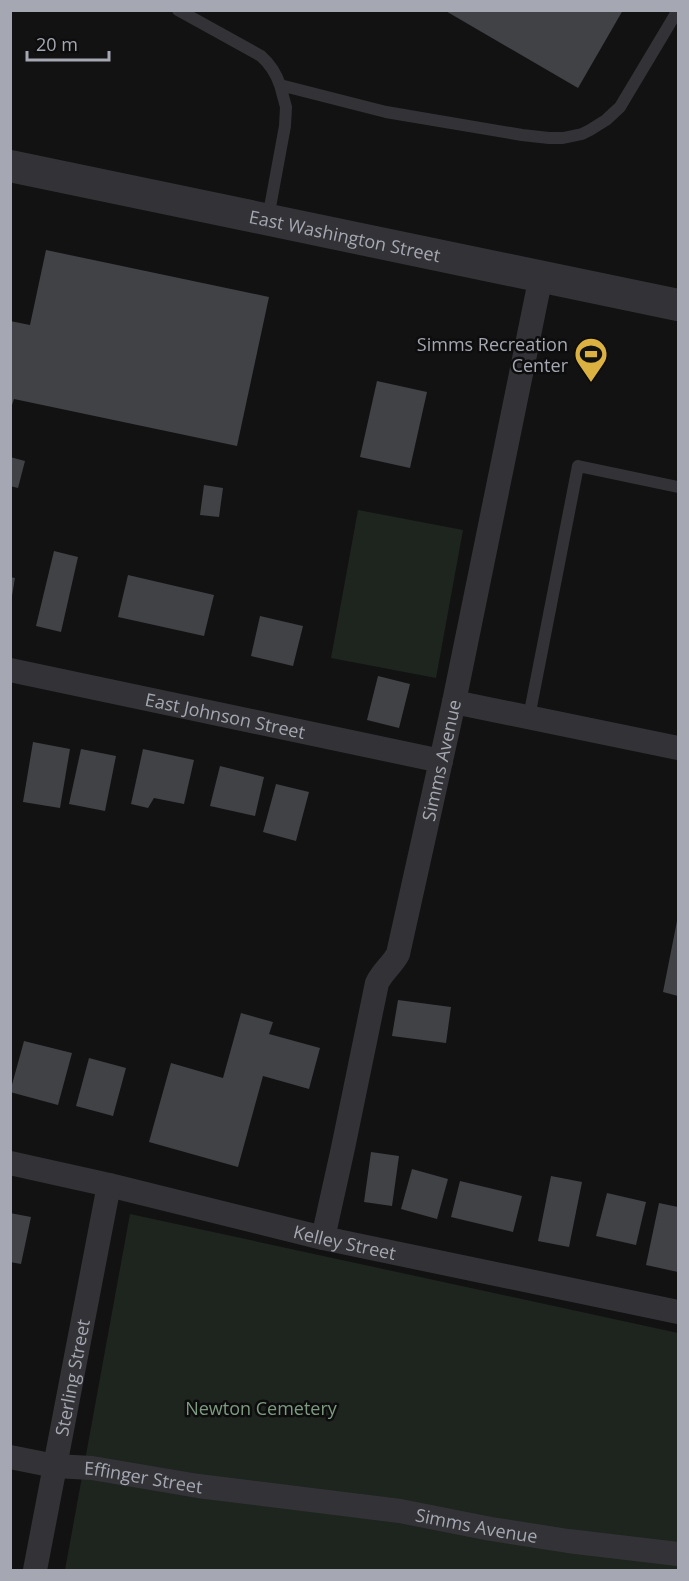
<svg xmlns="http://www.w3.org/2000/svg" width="689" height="1581" font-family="'Open Sans',sans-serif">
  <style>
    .green { fill: #1e251f }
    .building { fill: #414246 }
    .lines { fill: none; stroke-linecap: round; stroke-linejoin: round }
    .service { stroke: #333337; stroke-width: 12 }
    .minor { stroke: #333337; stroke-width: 24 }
    .tertiary { stroke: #333337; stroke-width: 32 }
    .labels { text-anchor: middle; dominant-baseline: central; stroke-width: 5; stroke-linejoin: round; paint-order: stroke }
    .street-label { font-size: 18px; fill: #a5a8b2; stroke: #0d0d0e }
    .poi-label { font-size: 18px; fill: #a5a8b2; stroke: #0d0d0e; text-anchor: end }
    .park-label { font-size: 18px; fill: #7e9b81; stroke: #0d0d0e }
  </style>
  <rect width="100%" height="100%" fill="#121213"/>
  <path class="green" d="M 358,510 L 463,530 L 436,678 L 331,658 Z
    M 130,1214 L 678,1333 L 678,1570 L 65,1570 Z"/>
  <path class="building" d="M 444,10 L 623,10 L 578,88 Z
    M 46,250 L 269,297 L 237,446 L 14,399 L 10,411 L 10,321 L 30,325 Z
    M 377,381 L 427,392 L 410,468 L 360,457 Z
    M 10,457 L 25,461 L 18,488 L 10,486 Z
    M 204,485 L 223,488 L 219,517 L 200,515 Z
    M 54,551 L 78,557 L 61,632 L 36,626 Z
    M 128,575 L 214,595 L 204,636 L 118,617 Z
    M 10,577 L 15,578 L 12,596 L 10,596 Z
    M 260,616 L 303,626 L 293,666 L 251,656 Z
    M 378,676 L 410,684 L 399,728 L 367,720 Z
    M 33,742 L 70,749 L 60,808 L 23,802 Z
    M 81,749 L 116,756 L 105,811 L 69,804 Z
    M 143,749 L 194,760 L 184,804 L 154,798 L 148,808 L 131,804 Z
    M 220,766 L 264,777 L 255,816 L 210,806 Z
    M 276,784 L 309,792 L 296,841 L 263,832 Z
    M 677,921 L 678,921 L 678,996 L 663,992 Z
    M 398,1000 L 451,1007 L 446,1043 L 392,1036 Z
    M 241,1013 L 273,1022 L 269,1034 L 320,1048 L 309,1089 L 263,1076 L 238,1167 L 149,1142 L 171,1063 L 223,1078 Z
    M 24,1041 L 72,1053 L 58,1105 L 10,1092 Z
    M 89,1058 L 126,1068 L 113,1116 L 76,1106 Z
    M 371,1152 L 399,1156 L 392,1206 L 364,1202 Z
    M 412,1169 L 448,1179 L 437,1219 L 401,1209 Z
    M 551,1176 L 582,1182 L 569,1247 L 538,1241 Z
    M 460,1181 L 522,1196 L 513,1232 L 451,1217 Z
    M 607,1193 L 646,1202 L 636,1245 L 596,1236 Z
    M 659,1203 L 678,1207 L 678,1272 L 646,1265 Z
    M 10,1213 L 31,1217 L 21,1264 L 10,1262 Z"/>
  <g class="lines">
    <path class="service" d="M 178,10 L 261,56 C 270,64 276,73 280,85 L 386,112 L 522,135 L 549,138 L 563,138 L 582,134 L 590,130 L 606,120 L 620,107 L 678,10
      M 268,218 L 285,126 L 286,107 L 280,85
      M 529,717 L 578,466 L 678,487"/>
    <g class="minor">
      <path id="s1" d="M 10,670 L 441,761"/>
      <path d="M 454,702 L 678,748"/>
      <path id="s2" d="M 10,1163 L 109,1185 L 323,1238 L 678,1312"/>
      <path id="s3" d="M 323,1238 L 343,1148 L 377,983 C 383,971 392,965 398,954 L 454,702 L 541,276"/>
      <path id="s4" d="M 10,1457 L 55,1466 L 92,1468 L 198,1486 L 400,1511 L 491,1529 L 568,1541 L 678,1554"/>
      <path id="s5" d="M 35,1570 L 109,1185"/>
    </g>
    <path class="tertiary" id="s6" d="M 10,166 L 678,305"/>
  </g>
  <defs>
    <symbol id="stadium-pin" viewBox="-11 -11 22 30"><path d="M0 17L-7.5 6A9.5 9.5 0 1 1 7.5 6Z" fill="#dbb241" stroke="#0d0d0e"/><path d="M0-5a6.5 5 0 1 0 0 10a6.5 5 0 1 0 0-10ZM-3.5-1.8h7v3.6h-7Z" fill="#111"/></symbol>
  </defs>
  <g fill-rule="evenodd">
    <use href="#stadium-pin" x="572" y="335" width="38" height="52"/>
  </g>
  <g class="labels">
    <g class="street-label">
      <text stroke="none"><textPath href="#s6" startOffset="342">East Washington Street</textPath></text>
      <text stroke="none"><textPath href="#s1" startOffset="220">East Johnson Street</textPath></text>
      <text stroke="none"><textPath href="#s3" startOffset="495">Simms Avenue</textPath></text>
      <text stroke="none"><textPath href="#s2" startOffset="344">Kelley Street</textPath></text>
      <text stroke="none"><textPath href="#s5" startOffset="196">Sterling Street</textPath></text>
      <text stroke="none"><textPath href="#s4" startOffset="135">Effinger Street</textPath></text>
      <text stroke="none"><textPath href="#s4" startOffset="472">Simms Avenue</textPath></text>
    </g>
    <g class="poi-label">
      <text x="568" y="344">Simms Recreation<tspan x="568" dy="21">Center</tspan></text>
    </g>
    <g class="park-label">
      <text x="261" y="1408">Newton Cemetery</text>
    </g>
  </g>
  <rect width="689" height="1581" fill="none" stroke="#a5a8b2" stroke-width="24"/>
  <path d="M27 51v9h82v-9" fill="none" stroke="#a5a8b2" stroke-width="3"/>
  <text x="36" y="51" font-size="18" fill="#a5a8b2" stroke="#0d0d0e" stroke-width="4.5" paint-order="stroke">20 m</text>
</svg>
